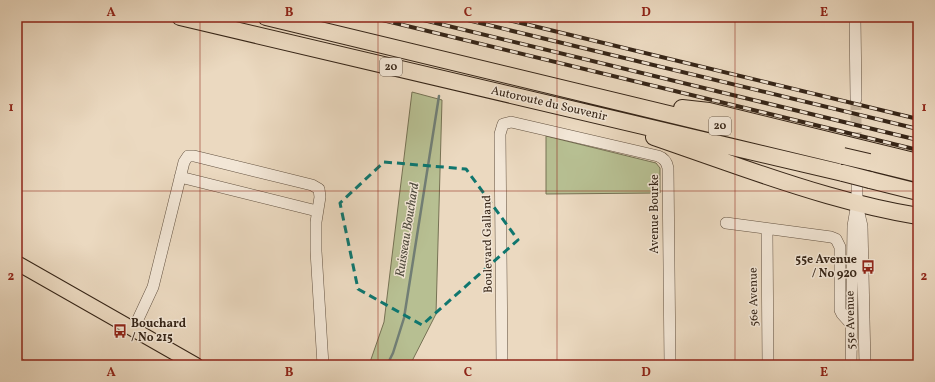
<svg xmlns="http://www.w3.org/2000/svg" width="935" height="382" font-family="Vollkorn,serif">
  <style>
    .green { fill: #b7bf92; stroke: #767254 }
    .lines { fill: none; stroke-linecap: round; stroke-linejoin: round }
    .stream { stroke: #717e75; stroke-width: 2.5 }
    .minor-tunnel { stroke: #c7b59e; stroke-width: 11; stroke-dasharray: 11 5.5; stroke-linecap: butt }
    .minor-casing { stroke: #635241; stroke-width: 12 }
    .major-casing { stroke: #362517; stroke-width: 16 }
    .highway-casing { stroke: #362517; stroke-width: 18 }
    .minor { stroke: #f2e6d6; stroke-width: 11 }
    .major { stroke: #ebd9c0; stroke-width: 14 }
    .highway { stroke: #ebd9c0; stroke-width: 16 }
    .rail-casing { stroke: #362517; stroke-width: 4 }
    .rail { stroke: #f2e6d6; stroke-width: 2.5; stroke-dasharray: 8; stroke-linecap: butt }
    .highway-bridge-casing { stroke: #362517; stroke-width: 18; stroke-linecap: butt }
    .highway-bridge { stroke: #ebd9c0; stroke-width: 16 }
    .marked { fill: none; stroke: #0f766e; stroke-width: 3; stroke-dasharray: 8 5; stroke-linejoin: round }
    .grid { fill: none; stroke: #8f2418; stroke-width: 1; stroke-opacity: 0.55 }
    .labels { text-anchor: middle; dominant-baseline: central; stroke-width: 3; stroke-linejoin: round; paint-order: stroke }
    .shield { fill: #f2e6d6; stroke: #6e5f50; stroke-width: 1 }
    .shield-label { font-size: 11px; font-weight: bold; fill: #362517 }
    .street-label { font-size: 12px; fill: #362517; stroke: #f2e6d6 }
    .poi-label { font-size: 12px; font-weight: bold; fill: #362517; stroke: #f2e6d6; text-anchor: end }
    .water-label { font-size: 13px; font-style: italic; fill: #4e4a3e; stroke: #f2e6d6 }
    .neatline { fill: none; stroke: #8f2418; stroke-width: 1.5 }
    .grid-label { font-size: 13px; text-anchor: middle; font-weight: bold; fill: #8f2418 }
  </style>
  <rect width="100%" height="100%" fill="#ebd9c0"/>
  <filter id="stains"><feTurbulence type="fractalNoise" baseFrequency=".005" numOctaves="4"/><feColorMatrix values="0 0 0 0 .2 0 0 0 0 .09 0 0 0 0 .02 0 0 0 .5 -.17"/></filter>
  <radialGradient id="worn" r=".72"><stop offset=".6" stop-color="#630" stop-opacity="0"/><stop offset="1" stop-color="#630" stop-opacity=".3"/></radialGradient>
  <path class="green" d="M 412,92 L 442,100 L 436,314 L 410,365 L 369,365 L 384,322 Z
    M 546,136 L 656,163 L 660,168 L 660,193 L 546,194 Z"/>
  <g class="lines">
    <path class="stream" d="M 387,365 L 393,353 L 404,318 L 439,96"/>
    <path class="minor-tunnel" d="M 856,99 L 856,139"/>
    <defs>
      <path id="minor" d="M 855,17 L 856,99
        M 180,177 L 317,211
        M 858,209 L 862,226 L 865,365
        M 726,223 L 831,237 L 836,239 L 840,247 L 840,310 L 842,314 L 851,324
        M 767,229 L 768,365
        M 133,330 L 153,287 L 184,162 L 188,156 L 194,156 L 312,185 L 319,189 L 320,197 L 316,222 L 316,251 L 323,365
        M 17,362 L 21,365
        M 502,365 L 500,134 L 503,124 L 511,122 L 658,156 C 664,158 667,162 668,168 L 670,365
        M 851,365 L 853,226 L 857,203 L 857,170"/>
      <path id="major" d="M 17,263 L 196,365"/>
      <path id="highway" d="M 180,17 L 843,173
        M 266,17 L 843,156
        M 682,108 L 709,111 L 918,162
        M 654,137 C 682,147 711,157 740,167 C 798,187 857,206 918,216
        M 869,162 L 918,174
        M 870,180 L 918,192"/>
    </defs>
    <use href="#minor" class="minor-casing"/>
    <use href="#major" class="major-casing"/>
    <use href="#highway" class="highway-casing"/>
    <use href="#minor" class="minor"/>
    <use href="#major" class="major"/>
    <use href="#highway" class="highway"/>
    <defs>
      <path id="rail" d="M 370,17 L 918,150
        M 411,17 L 918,140
        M 455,17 L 918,129
        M 496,17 L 918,119"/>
    </defs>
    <use href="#rail" class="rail-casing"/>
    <use href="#rail" class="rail"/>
    <defs>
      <path id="highway-bridge" d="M 843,156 L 869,162
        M 843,173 L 870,180"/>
    </defs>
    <use href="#highway-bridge" class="highway-bridge-casing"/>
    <use href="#highway-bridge" class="highway-bridge"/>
  </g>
  <path class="marked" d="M 384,162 L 466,169 L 518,240 L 422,325 L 358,289 L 340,203 Z"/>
  <path class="grid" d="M 200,17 L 200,365M 378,17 L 378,365M 557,17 L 557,365M 735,17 L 735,365M 17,191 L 918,191"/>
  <defs>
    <symbol id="bus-bare" viewBox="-9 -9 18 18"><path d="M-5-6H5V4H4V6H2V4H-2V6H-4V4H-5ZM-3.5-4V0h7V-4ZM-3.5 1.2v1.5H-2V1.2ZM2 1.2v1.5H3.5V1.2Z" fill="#8f2418" stroke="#f2e6d6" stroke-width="2.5" paint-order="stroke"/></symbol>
  </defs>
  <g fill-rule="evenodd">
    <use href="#bus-bare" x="858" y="257" width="20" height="20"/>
    <use href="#bus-bare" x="110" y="321" width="20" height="20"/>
  </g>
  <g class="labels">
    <g class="shield">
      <rect x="380" y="58" width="22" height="18" rx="3"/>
      <rect x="709" y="117" width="22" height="18" rx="3"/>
    </g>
    <g class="shield-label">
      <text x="391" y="67">20</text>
      <text x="720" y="126">20</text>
    </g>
    <g class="street-label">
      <text transform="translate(549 104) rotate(13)">Autoroute du Souvenir</text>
      <text transform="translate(655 214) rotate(-90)">Avenue Bourke</text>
      <text transform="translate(488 244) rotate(-91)">Boulevard Galland</text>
      <text transform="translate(754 297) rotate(-91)">56e Avenue</text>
      <text transform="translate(851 320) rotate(-91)">55e Avenue</text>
    </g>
    <g class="poi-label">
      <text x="857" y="260">55e Avenue<tspan x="857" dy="14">/ No 920</tspan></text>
      <text x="131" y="324" text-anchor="start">Bouchard<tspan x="131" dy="14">/ No 215</tspan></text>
    </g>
    <g class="water-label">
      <text transform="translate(408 230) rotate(-81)">Ruisseau Bouchard</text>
    </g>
  </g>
  <rect width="935" height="382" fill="none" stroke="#ebd9c0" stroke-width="44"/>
  <rect x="22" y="22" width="891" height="338" class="neatline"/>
  <g class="grid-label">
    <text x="111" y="16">A</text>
    <text x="289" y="16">B</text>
    <text x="468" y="16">C</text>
    <text x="646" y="16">D</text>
    <text x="824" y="16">E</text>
    <text x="11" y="111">1</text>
    <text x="924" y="111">1</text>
    <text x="11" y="280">2</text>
    <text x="924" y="280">2</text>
    <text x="111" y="376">A</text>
    <text x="289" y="376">B</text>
    <text x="468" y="376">C</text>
    <text x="646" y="376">D</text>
    <text x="824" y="376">E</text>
  </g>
  <rect width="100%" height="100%" filter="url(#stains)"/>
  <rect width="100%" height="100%" fill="url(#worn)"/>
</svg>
